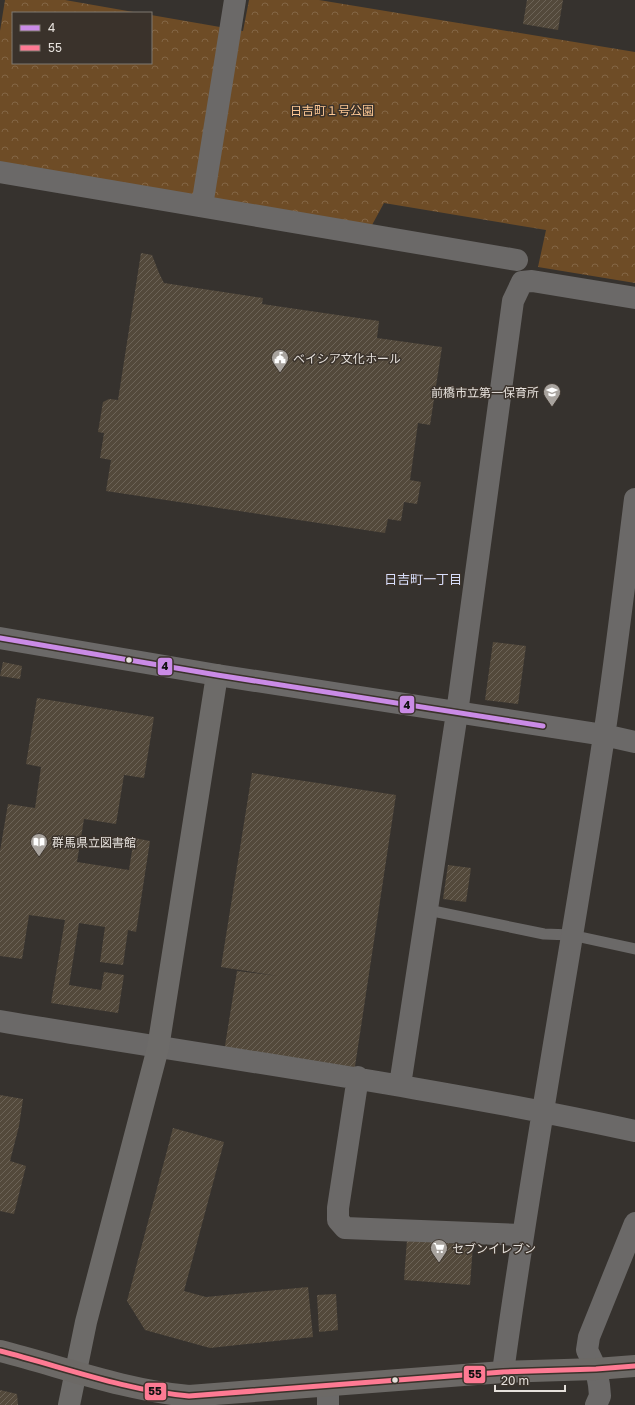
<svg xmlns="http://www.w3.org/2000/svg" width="635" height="1405" font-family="'Golos Text','Noto Sans JP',sans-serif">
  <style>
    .park { fill: url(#park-crowns) }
    .building { fill: url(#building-hatch) }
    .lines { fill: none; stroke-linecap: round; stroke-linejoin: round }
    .lane { stroke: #6b6968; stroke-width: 11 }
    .street { stroke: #6b6968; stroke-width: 22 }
    .secondary { stroke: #6d6b69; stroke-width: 22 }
    .primary { stroke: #6c6966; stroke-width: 22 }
    .bus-1-casing { stroke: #3a322b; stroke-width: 8 }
    .bus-2-casing { stroke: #3a322b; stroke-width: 8 }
    .bus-1 { stroke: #ca8be6; stroke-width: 5 }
    .bus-2 { stroke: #fe7a93; stroke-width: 5 }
    .bus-dot { fill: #e5e0db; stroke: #3a322b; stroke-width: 1.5 }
    .labels { text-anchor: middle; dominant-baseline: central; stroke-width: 3; stroke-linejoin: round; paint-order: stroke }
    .park-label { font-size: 12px; fill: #fdc793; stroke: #3a322b }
    .poi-label { font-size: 12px; fill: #e5e0db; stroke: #3a322b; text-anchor: start }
    .neighbourhood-label { font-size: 13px; fill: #d8defb; stroke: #3a322b }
    .line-badge { stroke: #3a322b; stroke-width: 1.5 }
    .pale-badge-label { font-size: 11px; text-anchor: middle; font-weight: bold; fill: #111 }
  </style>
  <defs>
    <pattern id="park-crowns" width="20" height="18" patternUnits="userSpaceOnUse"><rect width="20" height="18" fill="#6e4c26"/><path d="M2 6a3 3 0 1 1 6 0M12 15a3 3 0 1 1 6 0" fill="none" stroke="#836645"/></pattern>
    <pattern id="building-hatch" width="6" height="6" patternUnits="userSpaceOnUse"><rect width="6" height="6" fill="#53493b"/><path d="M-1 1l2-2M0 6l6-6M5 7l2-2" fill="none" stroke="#6c6357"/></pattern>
  </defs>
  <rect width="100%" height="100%" fill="#36322e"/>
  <path class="park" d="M 5,0 L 65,0 L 139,13 L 13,13 L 13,63 L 151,63 L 151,15 L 243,31 L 249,0 L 319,0 L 635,52 L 635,283 L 538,267 L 546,230 L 384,203 L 372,225 L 0,163 L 0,31 Z"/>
  <path class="building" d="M 527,0 L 563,0 L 558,30 L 523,24 Z
    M 141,253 L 152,255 L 159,273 L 164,283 L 263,298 L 262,304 L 379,321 L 377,338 L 442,347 L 430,425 L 418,423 L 410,480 L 421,482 L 417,504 L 404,502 L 401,521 L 388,519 L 385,533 L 106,491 L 111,460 L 100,458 L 104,433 L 98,432 L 103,402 L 109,399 L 118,400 Z
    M 493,642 L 526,646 L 518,704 L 485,700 Z
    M 3,662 L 22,666 L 20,679 L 0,676 Z
    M 37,698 L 154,717 L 144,778 L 124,775 L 116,824 L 84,819 L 77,862 L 129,870 L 134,838 L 150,841 L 136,932 L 128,930 L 123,965 L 100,962 L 105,927 L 79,923 L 69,985 L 101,990 L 104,972 L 124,975 L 118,1013 L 51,1003 L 65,920 L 29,915 L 22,959 L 0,956 L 0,851 L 8,804 L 35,808 L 41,767 L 26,764 Z
    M 252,773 L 396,795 L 354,1073 L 224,1052 L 237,971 L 278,976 L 221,967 Z
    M 448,865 L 471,868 L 466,902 L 443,899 Z
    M 0,1095 L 23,1099 L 19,1126 L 10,1161 L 26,1166 L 14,1214 L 0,1211 Z
    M 173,1128 L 224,1142 L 184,1291 L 206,1297 L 308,1287 L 313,1337 L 210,1348 L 145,1330 L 127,1301 Z
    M 407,1240 L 473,1245 L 470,1285 L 404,1280 Z
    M 336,1294 L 338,1330 L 319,1332 L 317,1295 Z
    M 0,1390 L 17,1394 L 18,1405 L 0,1405 Z"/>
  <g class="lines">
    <path class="lane" d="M 428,910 L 544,934 L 571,935 L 635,949"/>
    <path class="street" d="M 0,172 L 517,260
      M 202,206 L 235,0
      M 0,638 L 217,675 L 604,735 L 635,742
      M 0,1021 C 212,1057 425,1085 635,1131
      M 358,1077 L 338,1208 L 338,1220 L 345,1228 L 521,1235
      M 400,1085 L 457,713 L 513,301 L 522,282 L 532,281 L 635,298
      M 503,1372 C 532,1159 572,948 604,736 C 616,657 625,578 635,499
      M 328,1386 L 328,1405
      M 596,1405 L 600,1396 L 599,1385 L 596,1369 L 587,1350 L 589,1337 L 635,1223"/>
    <path class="secondary" d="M 69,1405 L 86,1322 L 158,1048 L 217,675"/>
    <path class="primary" d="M 0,1351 C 63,1367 124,1390 189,1396 L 503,1372 L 596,1369 L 635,1366"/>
    <defs>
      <path id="bus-1" d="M 0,638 L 217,675 L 543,726"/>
      <path id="bus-2" d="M 0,1351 C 63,1367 124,1390 189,1396 L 503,1372 L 596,1369 L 635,1366"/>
    </defs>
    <use href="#bus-1" class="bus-1-casing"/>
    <use href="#bus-2" class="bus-2-casing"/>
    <use href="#bus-1" class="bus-1"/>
    <use href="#bus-2" class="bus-2"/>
  </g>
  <defs>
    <symbol id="civic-pin" viewBox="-11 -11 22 30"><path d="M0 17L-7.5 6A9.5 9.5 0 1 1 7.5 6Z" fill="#a8a39e" stroke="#3a322b"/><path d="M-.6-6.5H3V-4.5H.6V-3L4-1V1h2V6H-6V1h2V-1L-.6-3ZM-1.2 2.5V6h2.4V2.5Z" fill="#fff"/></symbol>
    <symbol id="school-pin" viewBox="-11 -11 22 30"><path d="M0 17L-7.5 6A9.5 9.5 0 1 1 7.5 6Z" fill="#a8a39e" stroke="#3a322b"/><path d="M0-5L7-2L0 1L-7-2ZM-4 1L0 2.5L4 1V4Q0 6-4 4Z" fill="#fff"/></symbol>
    <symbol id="library-pin" viewBox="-11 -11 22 30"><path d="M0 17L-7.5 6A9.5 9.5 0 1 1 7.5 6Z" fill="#a8a39e" stroke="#3a322b"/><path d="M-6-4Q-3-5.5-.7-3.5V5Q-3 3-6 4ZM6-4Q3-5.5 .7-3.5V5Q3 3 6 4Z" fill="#fff"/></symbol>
    <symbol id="supermarket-pin" viewBox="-11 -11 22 30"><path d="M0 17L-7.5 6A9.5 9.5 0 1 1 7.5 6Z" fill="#a8a39e" stroke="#3a322b"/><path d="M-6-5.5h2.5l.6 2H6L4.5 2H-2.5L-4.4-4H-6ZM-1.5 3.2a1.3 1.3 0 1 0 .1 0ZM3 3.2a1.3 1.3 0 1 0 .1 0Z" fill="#fff"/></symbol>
  </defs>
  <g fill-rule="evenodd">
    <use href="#civic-pin" x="270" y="348" width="20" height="27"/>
    <use href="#school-pin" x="542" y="382" width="20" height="27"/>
    <use href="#library-pin" x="29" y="832" width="20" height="27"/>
    <use href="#supermarket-pin" x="429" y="1238" width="20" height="27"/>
  </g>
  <g class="bus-dot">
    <circle cx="129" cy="660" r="3.5"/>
    <circle cx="395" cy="1380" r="3.5"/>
  </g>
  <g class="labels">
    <g class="park-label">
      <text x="332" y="110">日吉町１号公園</text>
    </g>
    <g class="poi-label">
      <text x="293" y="358">ベイシア文化ホール</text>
      <text x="539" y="392" text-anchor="end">前橋市立第一保育所</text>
      <text x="52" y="842">群馬県立図書館</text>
      <text x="452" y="1248">セブンイレブン</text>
    </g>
    <g class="neighbourhood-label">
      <text x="423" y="579">日吉町一丁目</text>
    </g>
  </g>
  <g class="line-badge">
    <rect x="157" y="657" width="16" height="19" rx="4" fill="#ca8be6"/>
    <rect x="399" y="695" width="16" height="19" rx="4" fill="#ca8be6"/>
    <rect x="463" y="1365" width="23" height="19" rx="4" fill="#fe7a93"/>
    <rect x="144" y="1382" width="23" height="19" rx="4" fill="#fe7a93"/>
  </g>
  <g class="pale-badge-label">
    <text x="165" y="670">4</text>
    <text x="407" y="709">4</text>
    <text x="475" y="1378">55</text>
    <text x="155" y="1395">55</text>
  </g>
  <rect x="12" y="12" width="140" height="52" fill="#3a322b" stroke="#7e7871"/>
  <rect x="20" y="25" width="20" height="6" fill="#ca8be6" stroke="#7e7871"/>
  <text x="48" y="32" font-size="12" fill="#e5e0db">4</text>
  <rect x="20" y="45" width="20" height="6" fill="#fe7a93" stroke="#7e7871"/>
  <text x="48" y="52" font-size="12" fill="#e5e0db">55</text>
  <path d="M495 1385v6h70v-6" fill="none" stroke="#e5e0db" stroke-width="2"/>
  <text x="501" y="1385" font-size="12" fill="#e5e0db" stroke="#3a322b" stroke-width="3" paint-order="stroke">20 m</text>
</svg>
